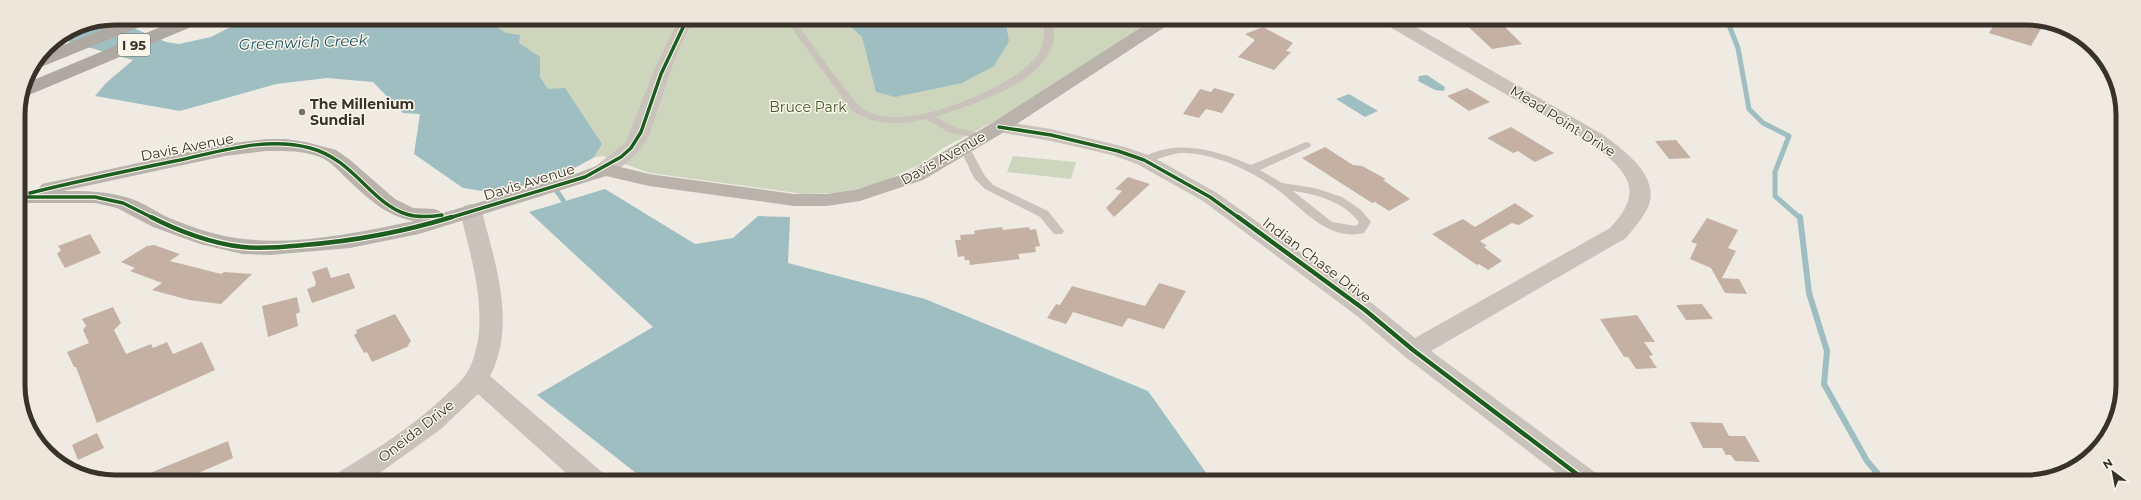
<svg xmlns="http://www.w3.org/2000/svg" width="2141" height="500" font-family="Montserrat,sans-serif">
  <style>
    .green { fill: #cdd6bc }
    .water { fill: #9ebec2 }
    .lines { fill: none; stroke-linecap: round; stroke-linejoin: round }
    .stream-far1 { stroke: #9ebec2; stroke-width: 5 }
    .stream { stroke: #9ebec2; stroke-width: 6 }
    .building { fill: #c4b1a4 }
    .service { fill: #c9c3bb; fill-rule: evenodd }
    .minor { fill: #c9c3bb; fill-rule: evenodd }
    .secondary { fill: #b9b3ac; fill-rule: evenodd }
    .motorway { fill: #aea9a2; fill-rule: evenodd }
    .cycleway-far1-casing { stroke: #fbf6eb; stroke-width: 5.5 }
    .cycleway-casing { stroke: #fbf6eb; stroke-width: 7 }
    .cycleway-far1 { stroke: #1b5e20; stroke-width: 3.5 }
    .cycleway { stroke: #1b5e20; stroke-width: 4.5 }
    .poi-dot { fill: #79726a; stroke: #fbf6eb; stroke-width: 1.5 }
    .labels { text-anchor: middle; dominant-baseline: central; stroke-width: 3; stroke-linejoin: round; paint-order: stroke }
    .shield { fill: #fbf6eb; stroke: #746c63; stroke-width: 1 }
    .shield-label { font-size: 13px; font-weight: bold; fill: #3a3129 }
    .poi-label { font-size: 14px; font-weight: bold; fill: #3a3129; stroke: #fbf6eb; text-anchor: start }
    .park-label { font-size: 14px; fill: #435a2b; stroke: #fbf6eb }
    .street-label { font-size: 14px; fill: #3a3129; stroke: #fbf6eb }
    .water-label { font-size: 15px; font-style: italic; fill: #1b515f; stroke: #fbf6eb }
    .rim { fill: none; stroke: #3a3129; stroke-width: 5 }
  </style>
  <rect width="100%" height="100%" fill="#efebe3"/>
  <path class="green" d="M 396,18 L 1154,19 L 999,119 L 943,148 L 923,163 L 876,185 L 834,193 L 804,194 L 650,173 L 603,156 L 575,160 Z
    M 1013,156 L 1076,162 L 1071,179 L 1007,172 Z"/>
  <path class="water" d="M 248,18 L 483,18 L 506,33 L 520,35 L 519,43 L 540,57 L 540,77 L 548,89 L 565,88 L 602,144 L 593,158 L 571,170 L 547,179 L 495,193 L 463,188 L 414,154 L 420,114 L 403,113 L 373,82 L 327,78 L 276,84 L 180,111 L 95,96 L 106,83 L 133,60 L 63,40 L 61,38 L 78,25 L 112,19 L 166,42 L 179,44 L 211,37 Z
    M 842,19 L 1005,19 L 1009,41 L 994,66 L 962,83 L 895,97 L 876,92 L 862,37 Z
    M 1427,75 L 1445,87 L 1444,91 L 1435,90 L 1418,81 L 1419,76 Z
    M 1349,94 L 1378,111 L 1365,117 L 1336,99 Z
    M 605,189 L 695,244 L 733,238 L 758,216 L 790,217 L 788,263 L 925,299 L 1148,391 L 1212,481 L 646,481 L 537,395 L 653,327 L 529,212 Z"/>
  <g class="lines">
    <path class="stream-far1" d="M 1727,20 L 1738,48 L 1749,109 L 1763,123 L 1789,136 L 1775,172 L 1775,196 L 1800,218
      M 543,172 L 563,200"/>
    <path class="stream" d="M 1800,217 L 1809,293 L 1827,351 L 1824,384 L 1867,461 L 1885,482"/>
  </g>
  <path class="building" d="M 1460,19 L 1489,19 L 1505,27 L 1522,44 L 1492,49 Z
    M 1997,20 L 2046,20 L 2031,46 L 1989,33 Z
    M 1263,27 L 1293,43 L 1286,51 L 1291,52 L 1274,70 L 1238,57 L 1255,40 L 1245,34 Z
    M 1214,88 L 1235,94 L 1222,113 L 1206,109 L 1199,118 L 1183,114 L 1200,89 L 1211,92 Z
    M 1467,88 L 1490,102 L 1469,111 L 1447,96 Z
    M 1511,127 L 1554,153 L 1535,162 L 1518,151 L 1513,153 L 1487,138 Z
    M 1676,140 L 1691,158 L 1669,159 L 1655,141 Z
    M 1325,147 L 1353,165 L 1362,166 L 1386,179 L 1383,180 L 1410,199 L 1389,211 L 1375,202 L 1372,203 L 1302,158 Z
    M 1128,177 L 1150,184 L 1114,217 L 1106,208 L 1122,191 L 1115,189 Z
    M 1515,203 L 1534,216 L 1519,225 L 1512,223 L 1480,241 L 1487,246 L 1484,247 L 1502,261 L 1488,270 L 1479,264 L 1477,265 L 1432,234 L 1463,219 L 1475,227 Z
    M 1707,218 L 1738,230 L 1728,248 L 1736,251 L 1722,278 L 1739,279 L 1747,294 L 1725,293 L 1711,268 L 1690,259 L 1697,244 L 1691,242 Z
    M 1002,227 L 1003,230 L 1029,227 L 1030,230 L 1036,229 L 1040,246 L 1035,247 L 1036,252 L 1018,254 L 1020,259 L 970,265 L 969,260 L 965,260 L 964,256 L 958,257 L 955,240 L 961,240 L 960,235 L 975,234 L 974,231 L 978,230 Z
    M 90,234 L 101,253 L 65,268 L 57,254 L 61,250 L 58,246 Z
    M 154,245 L 180,254 L 170,261 L 221,274 L 224,272 L 252,274 L 221,304 L 189,300 L 152,290 L 162,283 L 130,271 L 135,268 L 121,262 L 147,246 Z
    M 327,267 L 331,278 L 349,273 L 355,288 L 312,303 L 307,289 L 315,286 L 316,283 L 312,272 Z
    M 1159,283 L 1186,291 L 1164,329 L 1128,318 L 1122,327 L 1073,312 L 1066,324 L 1047,318 L 1056,304 L 1060,305 L 1072,286 L 1145,306 Z
    M 297,297 L 300,312 L 296,314 L 298,326 L 268,337 L 262,306 Z
    M 1702,304 L 1713,319 L 1686,320 L 1676,305 Z
    M 113,307 L 121,323 L 114,330 L 126,354 L 151,344 L 153,348 L 167,342 L 173,354 L 202,342 L 215,370 L 97,423 L 76,367 L 74,367 L 67,352 L 89,343 L 83,330 L 86,326 L 82,319 Z
    M 395,314 L 411,341 L 407,347 L 372,362 L 367,352 L 364,353 L 354,335 L 357,333 L 356,330 Z
    M 1637,315 L 1655,342 L 1644,342 L 1653,355 L 1649,356 L 1657,368 L 1636,369 L 1628,357 L 1624,357 L 1600,319 Z
    M 1690,422 L 1722,423 L 1729,436 L 1745,436 L 1760,462 L 1735,461 L 1731,455 L 1726,455 L 1722,448 L 1703,448 Z
    M 97,433 L 104,448 L 78,460 L 72,445 Z
    M 228,441 L 233,458 L 182,480 L 133,480 Z"/>
  <g class="lines">
    <path class="service" d="M 666,19 L 699,19 C 691,27 674,28 666,19 Z
      M 785,19 L 793,19 C 806,35 853,104 866,111 C 877,116 889,118 902,117 C 938,115 1017,85 1038,54 C 1046,43 1044,31 1043,19 L 1053,19 C 1053,25 1055,32 1054,38 C 1047,84 972,104 935,117 L 956,128 L 985,134 L 986,136 L 985,138 L 981,139 L 948,132 L 926,119 L 907,123 L 888,123 L 871,120 L 853,112 Z
      M 1306,142 L 1310,143 L 1311,145 L 1310,147 L 1260,170 L 1282,183 L 1315,188 L 1342,197 L 1361,210 L 1371,222 L 1364,233 C 1327,242 1302,207 1275,188 C 1249,170 1215,153 1182,153 C 1168,154 1157,160 1144,163 L 1139,160 C 1142,156 1147,155 1152,153 C 1185,140 1221,152 1251,165 ZM 1293,191 C 1319,195 1342,201 1359,222 L 1356,226 L 1332,222 Z
      M 964,144 L 968,145 L 985,176 L 993,185 L 1048,211 L 1064,231 L 1062,234 L 1054,234 L 1040,217 L 985,189 L 974,178 L 959,147 Z"/>
    <path class="minor" d="M 679,19 L 695,19 C 677,45 668,80 658,110 C 654,119 652,130 647,139 C 638,154 616,178 597,173 L 594,169 L 597,165 L 624,144 L 628,137 L 654,70 Z
      M 1381,19 L 1402,19 L 1602,134 C 1622,149 1659,174 1649,205 C 1644,217 1634,228 1626,238 L 1431,351 L 1596,473 L 1599,481 L 1567,481 L 1404,356 L 1357,316 L 1203,201 L 1137,164 L 1112,155 L 1051,141 L 992,131 L 989,127 L 992,123 L 999,121 L 1051,129 L 1125,147 L 1151,156 L 1217,193 L 1373,304 L 1415,338 L 1610,228 C 1622,215 1635,199 1627,180 C 1613,148 1537,112 1507,95 C 1465,71 1424,47 1383,23 Z
      M 471,204 L 478,206 L 482,211 C 495,264 517,324 490,376 L 603,473 L 606,481 L 575,481 L 478,394 L 441,429 L 370,480 L 335,480 L 339,472 C 377,449 415,425 447,394 C 454,387 463,380 468,371 C 474,360 478,344 479,331 C 482,290 469,250 460,211 L 464,206 Z"/>
    <path class="secondary" d="M 1154,19 L 1173,19 L 1171,23 L 1006,131 L 923,180 L 860,201 L 827,206 L 794,206 L 649,186 L 606,176 L 419,234 L 350,248 L 270,255 L 242,254 L 200,244 L 153,227 L 117,208 L 95,203 L 19,203 L 19,191 L 41,191 L 39,188 L 42,184 L 225,144 L 266,139 L 286,139 L 306,142 L 336,150 L 349,159 L 395,199 L 413,208 L 435,209 L 443,213 L 578,173 L 604,163 L 649,174 L 794,194 L 827,194 L 858,189 L 909,172 L 992,123 ZM 266,151 C 285,151 306,150 324,159 C 333,164 340,172 347,179 C 368,198 385,216 414,221 C 350,234 280,250 216,234 C 200,230 182,223 167,217 C 155,211 142,202 129,198 C 107,191 86,191 63,191 L 225,156 Z"/>
    <path class="motorway" d="M 131,18 L 154,18 L 152,22 L 41,67 L 32,68 L 41,54 Z
      M 182,18 L 205,18 L 203,22 L 29,95 L 21,96 L 24,84 Z"/>
    <defs>
      <path id="cycleway-far1" d="M 999,127 L 1051,135 L 1118,151 L 1144,160 L 1210,197 L 1239,218
        M 30,193 C 78,181 126,171 175,161 C 219,152 265,136 310,148 C 353,159 371,203 406,214 C 418,218 430,217 442,215
        M 19,197 L 95,197 L 123,203 L 153,218
        M 449,218 L 585,177 L 621,157 L 631,148 L 641,132 L 661,74 L 687,19"/>
      <path id="cycleway" d="M 151,217 C 178,231 213,244 243,247 C 263,249 283,247 304,245 C 354,241 403,232 452,217
        M 1238,217 L 1365,310 L 1413,350 L 1586,481"/>
    </defs>
    <use href="#cycleway-far1" class="cycleway-far1-casing"/>
    <use href="#cycleway" class="cycleway-casing"/>
    <use href="#cycleway-far1" class="cycleway-far1"/>
    <use href="#cycleway" class="cycleway"/>
  </g>
  <circle class="poi-dot" cx="302" cy="112" r="4"/>
  <g class="labels">
    <rect class="shield" x="118" y="34" width="32" height="22" rx="3"/>
    <g class="shield-label">
      <text x="134" y="45">I 95</text>
    </g>
    <g class="poi-label">
      <text x="310" y="104">The Millenium<tspan x="310" dy="16">Sundial</tspan></text>
    </g>
    <g class="park-label">
      <text x="808" y="107">Bruce Park</text>
    </g>
    <g class="street-label">
      <text transform="translate(1563 121) rotate(32)">Mead Point Drive</text>
      <text transform="translate(187 147) rotate(-11)">Davis Avenue</text>
      <text transform="translate(943 158) rotate(-29)">Davis Avenue</text>
      <text transform="translate(529 182) rotate(-17)">Davis Avenue</text>
      <text transform="translate(1317 260) rotate(37)">Indian Chase Drive</text>
      <text transform="translate(416 431) rotate(-38)">Oneida Drive</text>
    </g>
    <g class="water-label">
      <text transform="translate(303 42) rotate(-2)">Greenwich Creek</text>
    </g>
  </g>
  <path d="M0 0H2141V500H0ZM115 25H2026A90 90 0 0 1 2116 115V385A90 90 0 0 1 2026 475H115A90 90 0 0 1 25 385V115A90 90 0 0 1 115 25Z" fill="#ece6db" fill-rule="evenodd"/>
  <path class="rim" d="M115 25H2026A90 90 0 0 1 2116 115V385A90 90 0 0 1 2026 475H115A90 90 0 0 1 25 385V115A90 90 0 0 1 115 25Z"/>
  <g transform="translate(2113 472) rotate(328)" stroke="#fbf6eb" stroke-width="3" paint-order="stroke">
  <path d="M0-3L7 15L0 10L-7 15Z" fill="#3a3129"/>
  <text y="-6" font-size="11" font-weight="bold" text-anchor="middle" fill="#3a3129">N</text>
  </g>
</svg>
